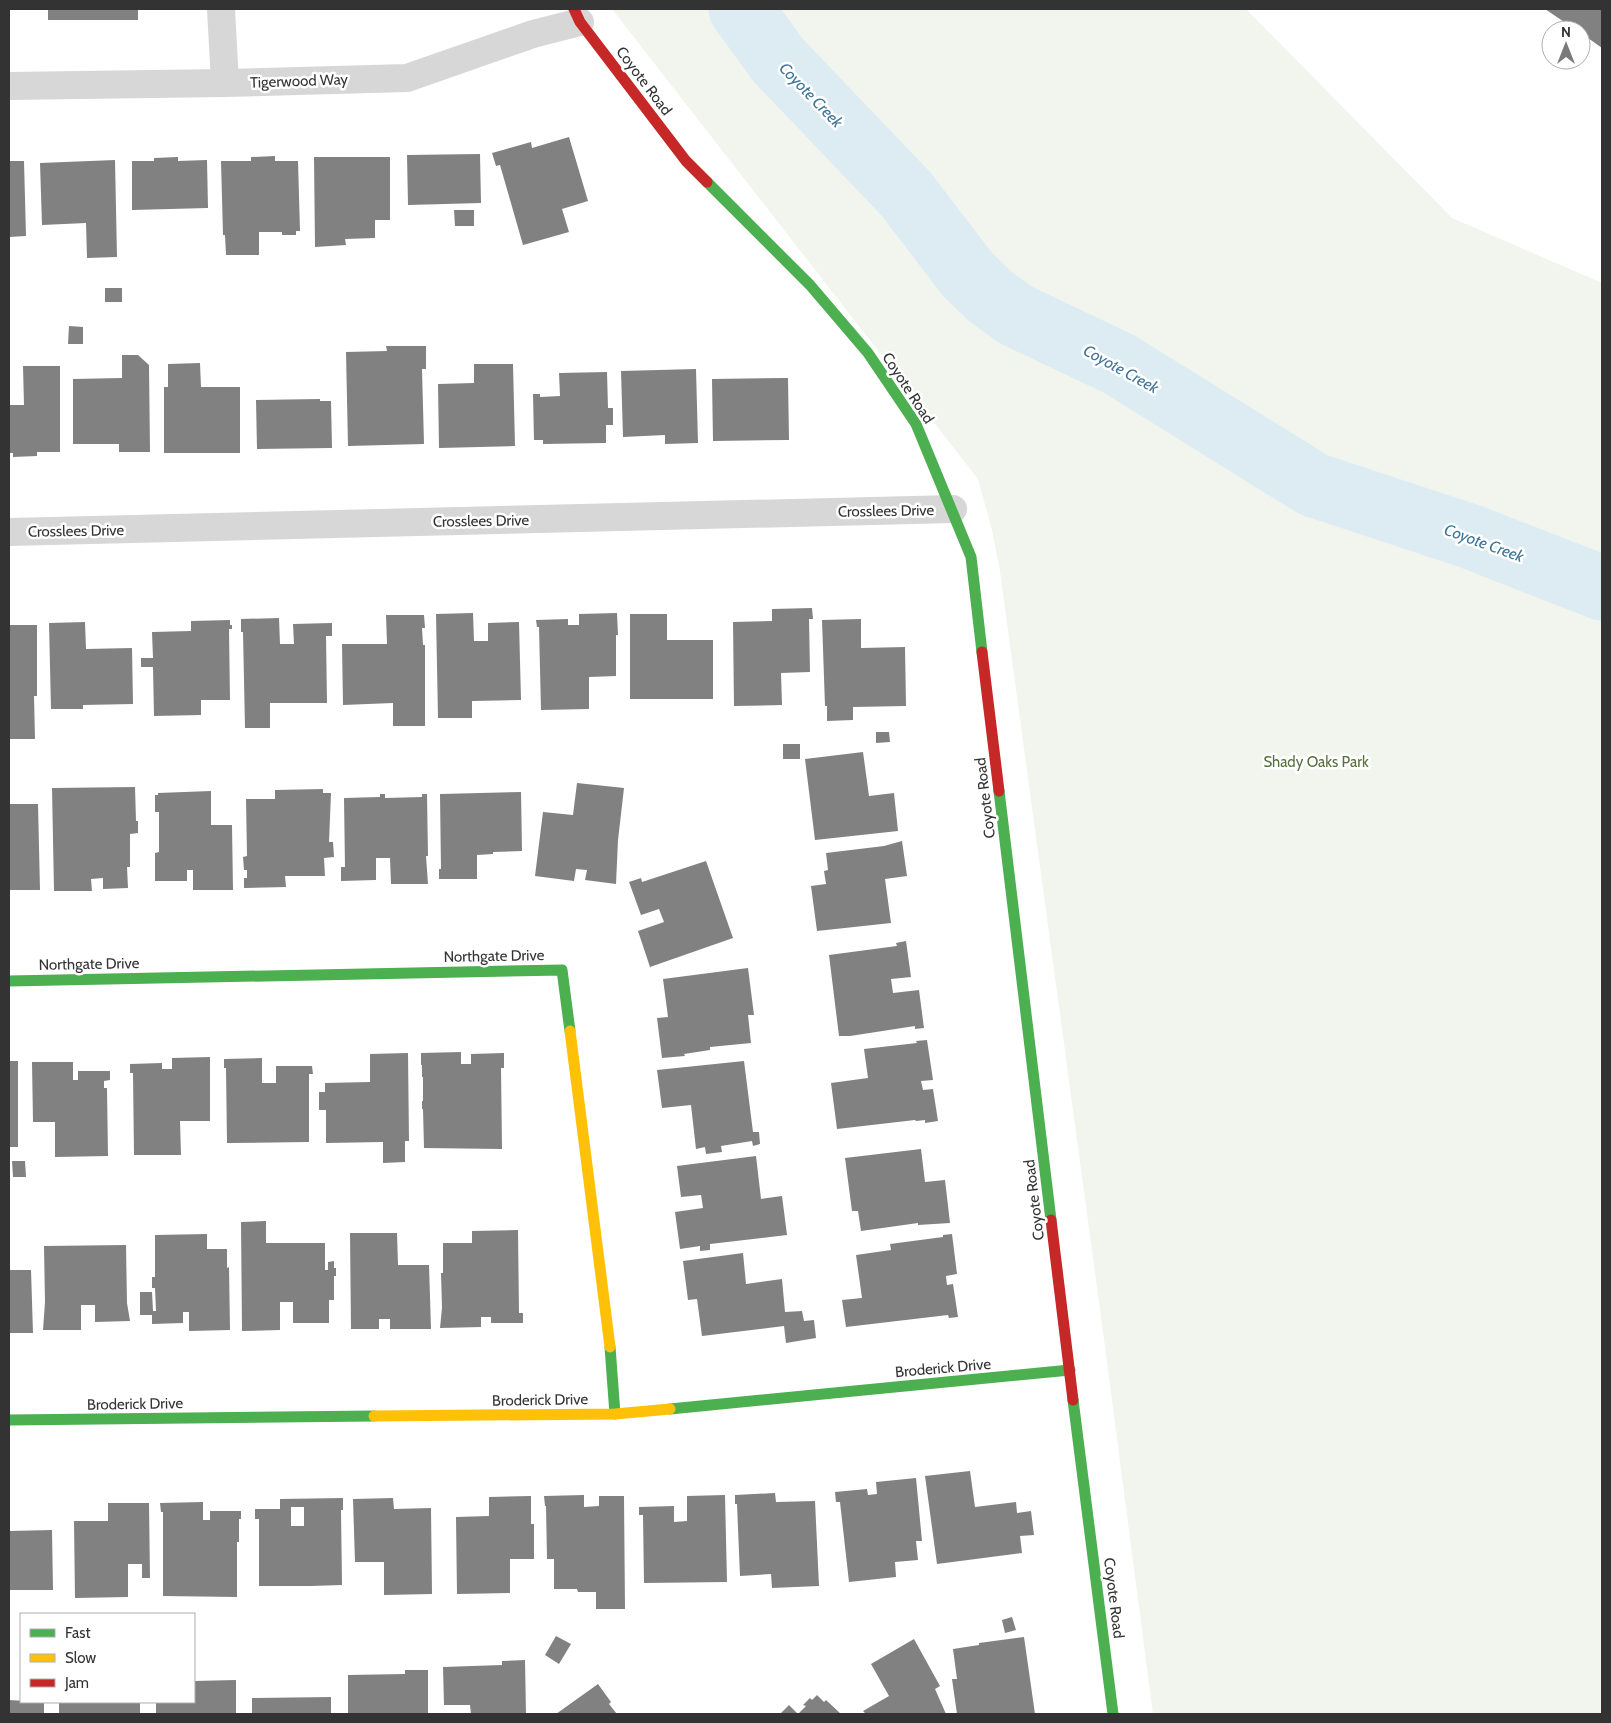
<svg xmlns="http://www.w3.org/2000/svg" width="1611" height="1723" font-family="Cabin,sans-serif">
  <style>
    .green { fill: #f1f5ed }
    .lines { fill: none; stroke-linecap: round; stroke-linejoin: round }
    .river { stroke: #ddebf3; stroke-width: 65 }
    .building { fill: #818181; fill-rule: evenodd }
    .street { stroke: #d7d7d7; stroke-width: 28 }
    .fast { stroke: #4caf50; stroke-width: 11 }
    .slow { stroke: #ffc107; stroke-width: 11 }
    .jam { stroke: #c62828; stroke-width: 11 }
    .labels { text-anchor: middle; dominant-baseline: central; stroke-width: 5; stroke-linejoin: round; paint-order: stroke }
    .street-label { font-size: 15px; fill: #333; stroke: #fff }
    .park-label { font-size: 15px; fill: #56703f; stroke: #fff }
    .water-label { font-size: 16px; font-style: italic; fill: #3f7597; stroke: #fff }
  </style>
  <rect width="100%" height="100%" fill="#fff"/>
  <path class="green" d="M 612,9 L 1246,9 L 1452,218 L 1602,283 L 1602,1714 L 1153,1714 L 1104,1339 L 1000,571 L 992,530 L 978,479 Z"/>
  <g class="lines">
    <path class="river" d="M 741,9 L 778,60 L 906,194 L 968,275 L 991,297 L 1016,315 L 1119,364 L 1314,485 L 1469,536 L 1602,588"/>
  </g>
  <path class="building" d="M 48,9 L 138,9 L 138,20 L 48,20 Z
    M 1545,9 L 1602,9 L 1602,48 L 1581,33 L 1581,30 L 1576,30 Z
    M 569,137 L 588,201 L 562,209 L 569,232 L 523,245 L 500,165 L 496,166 L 492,153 L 531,142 L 532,148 Z
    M 480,154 L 481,203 L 408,205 L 407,155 Z
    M 275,156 L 275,161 L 298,161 L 300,231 L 296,231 L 296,235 L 282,235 L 282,232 L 259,232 L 259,255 L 226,255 L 225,235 L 223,235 L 221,161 L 251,161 L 251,157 Z
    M 178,157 L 178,161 L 207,160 L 208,208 L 132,210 L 132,161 L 154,161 L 154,158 Z
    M 314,157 L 390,157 L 390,220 L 375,220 L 375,238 L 345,239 L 346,245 L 315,247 Z
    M 115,160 L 117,257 L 87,258 L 86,223 L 42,225 L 40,163 Z
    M 9,161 L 24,161 L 26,236 L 9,237 Z
    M 454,210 L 474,210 L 474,226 L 455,226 Z
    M 105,288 L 122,288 L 122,302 L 105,302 Z
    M 69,326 L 83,327 L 83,344 L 68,344 Z
    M 386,346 L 426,346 L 426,369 L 422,369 L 424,444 L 348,446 L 346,352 L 387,351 Z
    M 122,355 L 138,355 L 149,365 L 150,452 L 119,452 L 119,444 L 73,444 L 73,379 L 122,378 Z
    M 200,363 L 201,387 L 240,387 L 240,453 L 164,453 L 164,387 L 168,387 L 168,364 Z
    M 474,364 L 513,364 L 515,446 L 439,448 L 438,384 L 474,383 Z
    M 23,366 L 60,366 L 60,452 L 37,452 L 37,456 L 13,457 L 13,453 L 9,453 L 9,405 L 24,405 Z
    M 696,369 L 698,443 L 665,444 L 665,435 L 623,437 L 621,371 Z
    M 607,372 L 608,408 L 613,408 L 613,425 L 606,425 L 606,443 L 543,444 L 543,440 L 534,440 L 533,394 L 540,394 L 540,397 L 560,396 L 559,373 Z
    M 788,378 L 789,440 L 713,441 L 712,379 Z
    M 320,399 L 320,401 L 331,401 L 332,448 L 257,449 L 256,400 Z
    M 812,608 L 813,619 L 809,619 L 810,672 L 781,673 L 782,705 L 734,706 L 733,622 L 772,621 L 772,609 Z
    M 473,613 L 474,641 L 488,641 L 488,623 L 519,622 L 521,700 L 472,701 L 472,718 L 438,718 L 436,614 Z
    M 617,613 L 618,635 L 616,635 L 616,676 L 589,677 L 589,709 L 541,710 L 539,627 L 537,627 L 536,620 L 568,619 L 568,625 L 579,625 L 579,614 Z
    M 630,614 L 667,614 L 667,640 L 713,640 L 713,699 L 630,699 Z
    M 386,615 L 424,615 L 425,628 L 422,628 L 423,645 L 425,645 L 425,726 L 393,726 L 393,703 L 343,705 L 342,644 L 387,644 Z
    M 279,618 L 280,644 L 294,644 L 293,624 L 332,623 L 332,636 L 326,636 L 327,703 L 270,703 L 270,728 L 245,728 L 243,632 L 241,632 L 241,619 Z
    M 861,619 L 861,648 L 905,647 L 906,706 L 853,707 L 853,720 L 827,721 L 827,706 L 825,706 L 822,620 Z
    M 230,620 L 230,625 L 232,625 L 232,629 L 229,629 L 230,700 L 201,700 L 201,715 L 154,716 L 153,667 L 141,667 L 141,658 L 153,658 L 152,632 L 191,631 L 191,621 Z
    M 85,622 L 86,649 L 132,648 L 133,704 L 83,705 L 83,709 L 51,709 L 49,623 Z
    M 9,625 L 37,625 L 37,696 L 34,696 L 35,739 L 9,739 Z
    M 876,732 L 889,732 L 890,742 L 876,743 Z
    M 783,744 L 800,744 L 800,759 L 783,759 Z
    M 863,752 L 869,796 L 894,793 L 898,831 L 815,840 L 805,759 Z
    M 577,783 L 624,788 L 618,840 L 616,884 L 585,880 L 587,870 L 576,869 L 574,881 L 535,876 L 543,812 L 573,815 Z
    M 135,787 L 136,821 L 138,821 L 138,833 L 130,834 L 130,867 L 127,867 L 128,888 L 103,889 L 103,878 L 91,879 L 92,891 L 54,891 L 52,788 Z
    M 323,789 L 323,793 L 331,793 L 329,842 L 333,842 L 334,857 L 324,858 L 325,876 L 285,876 L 286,887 L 244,888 L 244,878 L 247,878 L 247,870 L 244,870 L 243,857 L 247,856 L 246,799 L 275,799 L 275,790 Z
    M 211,791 L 211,825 L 232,825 L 233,890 L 193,890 L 193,870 L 187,870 L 187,881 L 155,881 L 155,853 L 159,852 L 159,812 L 155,812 L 155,795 L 158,795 L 158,793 Z
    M 521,792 L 522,851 L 493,852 L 493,854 L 477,855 L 477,879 L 439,879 L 439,869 L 441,869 L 440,794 Z
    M 380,794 L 385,794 L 385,798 L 422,797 L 422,794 L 427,794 L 428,856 L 426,856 L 428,884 L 391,884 L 390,858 L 376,858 L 376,880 L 341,881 L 341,867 L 345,867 L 344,798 L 380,797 Z
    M 9,804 L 38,804 L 40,890 L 9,890 Z
    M 902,841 L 907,876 L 885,879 L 891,923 L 817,931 L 811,886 L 826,884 L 824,871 L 828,870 L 826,853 L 884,846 Z
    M 706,861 L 733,938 L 650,967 L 638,931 L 664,922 L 659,909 L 641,915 L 629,882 L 641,878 L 642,882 Z
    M 906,941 L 911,977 L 891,979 L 893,993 L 919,990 L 924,1028 L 915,1029 L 915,1026 L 850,1036 L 839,1036 L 829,955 L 897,946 L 896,943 Z
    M 748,968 L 754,1015 L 748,1015 L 751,1043 L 710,1047 L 710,1050 L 684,1054 L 685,1056 L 662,1058 L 657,1018 L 668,1017 L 663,979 Z
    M 927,1040 L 933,1080 L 921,1081 L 923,1090 L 933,1089 L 938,1121 L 925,1123 L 925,1120 L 916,1121 L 915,1120 L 837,1129 L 831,1083 L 868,1078 L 864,1049 L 917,1043 L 916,1041 Z
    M 461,1052 L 461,1064 L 471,1064 L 471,1054 L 504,1053 L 504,1068 L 501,1068 L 502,1149 L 424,1148 L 423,1109 L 422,1109 L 422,1101 L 423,1101 L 423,1077 L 422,1077 L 422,1065 L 421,1065 L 421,1053 Z
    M 408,1053 L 409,1141 L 405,1141 L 405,1162 L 383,1163 L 383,1142 L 326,1143 L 326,1110 L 319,1110 L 319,1092 L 325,1092 L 325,1083 L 370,1082 L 370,1054 Z
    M 210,1057 L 210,1121 L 180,1121 L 181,1155 L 134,1155 L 133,1073 L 130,1073 L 130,1064 L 162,1063 L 162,1069 L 172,1069 L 172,1058 Z
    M 262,1058 L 262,1083 L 276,1083 L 276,1066 L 312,1066 L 313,1074 L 309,1074 L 309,1142 L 227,1143 L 226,1068 L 224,1068 L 224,1059 Z
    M 9,1061 L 18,1061 L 18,1147 L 9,1147 Z
    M 744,1061 L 753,1132 L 759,1132 L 760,1144 L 753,1146 L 752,1141 L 721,1146 L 722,1152 L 706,1154 L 705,1147 L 696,1149 L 691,1105 L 662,1108 L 657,1070 Z
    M 32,1062 L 73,1062 L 73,1080 L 78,1080 L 78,1071 L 110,1071 L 110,1080 L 104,1081 L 104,1088 L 107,1088 L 108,1156 L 55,1157 L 55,1122 L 33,1122 Z
    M 921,1149 L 925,1182 L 945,1180 L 950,1223 L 918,1225 L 918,1223 L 861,1231 L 858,1211 L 852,1211 L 845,1158 Z
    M 756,1156 L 761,1199 L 782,1196 L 787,1235 L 710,1244 L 710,1250 L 700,1251 L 700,1246 L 680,1249 L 675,1212 L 703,1208 L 701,1195 L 681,1197 L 677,1166 Z
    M 12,1161 L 25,1161 L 26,1177 L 13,1177 Z
    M 266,1221 L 266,1243 L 325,1243 L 325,1270 L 328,1270 L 328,1262 L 334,1261 L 334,1268 L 336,1268 L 336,1276 L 334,1276 L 334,1300 L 329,1300 L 329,1323 L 293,1323 L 293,1302 L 280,1302 L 280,1330 L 242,1331 L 241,1222 Z
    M 518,1230 L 519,1313 L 523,1313 L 523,1323 L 491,1323 L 491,1317 L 481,1317 L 481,1327 L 440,1328 L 442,1308 L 441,1273 L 443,1273 L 443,1243 L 472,1243 L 472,1231 Z
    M 350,1233 L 397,1233 L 398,1265 L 429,1265 L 431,1329 L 390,1329 L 390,1319 L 379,1319 L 379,1329 L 351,1329 Z
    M 207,1234 L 207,1249 L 227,1249 L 227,1268 L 229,1267 L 230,1330 L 189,1331 L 189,1312 L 183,1312 L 183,1323 L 152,1324 L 152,1315 L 140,1315 L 140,1292 L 152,1292 L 153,1311 L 156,1311 L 155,1288 L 152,1288 L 152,1277 L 155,1277 L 155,1235 Z
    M 952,1234 L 957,1274 L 946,1276 L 947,1285 L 953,1284 L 958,1317 L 949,1318 L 948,1315 L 846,1327 L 842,1300 L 862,1298 L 856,1255 L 891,1250 L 890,1244 L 943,1237 L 943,1235 Z
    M 126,1245 L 127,1303 L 130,1321 L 95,1322 L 95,1305 L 81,1305 L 81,1330 L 43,1330 L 45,1302 L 44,1246 Z
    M 743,1253 L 746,1284 L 782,1279 L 785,1312 L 802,1311 L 804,1321 L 814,1320 L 816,1338 L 786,1343 L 784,1326 L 702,1336 L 697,1299 L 688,1300 L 683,1261 Z
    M 9,1270 L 31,1270 L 33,1333 L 9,1333 Z
    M 970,1471 L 975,1507 L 1016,1502 L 1017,1513 L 1031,1511 L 1034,1535 L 1020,1536 L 1022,1553 L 937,1564 L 925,1476 Z
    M 916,1478 L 922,1541 L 916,1541 L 918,1560 L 895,1562 L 896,1577 L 849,1582 L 840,1502 L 836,1502 L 835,1492 L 867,1489 L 868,1495 L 877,1494 L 876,1482 Z
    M 775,1493 L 776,1502 L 815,1501 L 819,1586 L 772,1588 L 771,1574 L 740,1576 L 737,1504 L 735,1504 L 735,1495 Z
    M 584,1495 L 584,1507 L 599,1506 L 599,1496 L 624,1496 L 625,1609 L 596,1609 L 596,1592 L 578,1592 L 577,1589 L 554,1589 L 554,1559 L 547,1559 L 546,1506 L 545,1506 L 544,1496 Z
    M 725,1495 L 727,1582 L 644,1583 L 643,1515 L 639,1515 L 639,1507 L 674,1506 L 674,1522 L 687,1521 L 687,1496 Z
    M 531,1496 L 531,1524 L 534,1524 L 534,1559 L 510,1559 L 510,1593 L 457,1594 L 456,1517 L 489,1516 L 489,1497 Z
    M 343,1498 L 343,1510 L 341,1510 L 342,1585 L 311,1586 L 259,1586 L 259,1519 L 255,1519 L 255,1509 L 280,1509 L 280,1499 ZM 291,1507 L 304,1507 L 304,1526 L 291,1526 Z
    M 393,1498 L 394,1509 L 431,1508 L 432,1594 L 384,1595 L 384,1562 L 355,1562 L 353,1499 Z
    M 203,1502 L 203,1520 L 210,1520 L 210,1511 L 241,1511 L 241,1519 L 239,1519 L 239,1542 L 237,1542 L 237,1597 L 163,1596 L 163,1512 L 161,1512 L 160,1503 Z
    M 108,1503 L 149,1503 L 150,1578 L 142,1578 L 142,1564 L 128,1564 L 128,1597 L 75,1598 L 74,1521 L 108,1521 Z
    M 52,1530 L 53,1590 L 9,1590 L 9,1531 Z
    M 1012,1617 L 1016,1630 L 1005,1633 L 1002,1620 Z
    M 556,1636 L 571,1644 L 559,1664 L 545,1655 Z
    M 1024,1637 L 1035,1714 L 957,1714 L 952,1679 L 957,1679 L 953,1649 L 979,1645 L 979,1643 Z
    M 914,1639 L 940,1686 L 935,1689 L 946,1714 L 866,1714 L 863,1711 L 889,1696 L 871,1664 Z
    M 525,1660 L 526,1714 L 471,1714 L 470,1705 L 444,1705 L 443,1667 L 502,1665 L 502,1661 Z
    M 405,1670 L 428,1670 L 428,1714 L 348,1714 L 348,1675 L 405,1674 Z
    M 236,1680 L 236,1714 L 156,1714 L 156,1702 L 194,1702 L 194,1681 Z
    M 598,1684 L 611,1702 L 609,1704 L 617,1714 L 556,1714 Z
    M 817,1695 L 824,1702 L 826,1700 L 841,1714 L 780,1714 L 789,1705 L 798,1714 L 806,1706 L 803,1705 L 810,1698 L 812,1700 Z
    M 331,1697 L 331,1714 L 252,1714 L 252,1698 Z
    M 9,1700 L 44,1702 L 44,1714 L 9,1714 Z
    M 59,1702 L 140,1702 L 140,1714 L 59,1714 Z"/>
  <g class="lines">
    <path class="street" d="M 221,9 L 225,83
      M 9,86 L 225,83 L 407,78 L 533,34 L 580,22
      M 9,532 L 953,509"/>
    <path class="fast" d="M 707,182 L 810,285 L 868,353 L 916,424 L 971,557 L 982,652
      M 999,791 L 1051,1220
      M 9,981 L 562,970 L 570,1031
      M 610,1347 L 615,1414
      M 1073,1400 L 1113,1714
      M 670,1409 L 1070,1370
      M 9,1420 L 374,1416"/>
    <path class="slow" d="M 570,1031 L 610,1347
      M 374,1416 L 615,1414 L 670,1409"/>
    <path class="jam" d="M 574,9 L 580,22 L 686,161 L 707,182
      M 982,652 L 999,791
      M 1051,1220 L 1073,1400"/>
  </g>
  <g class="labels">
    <g class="street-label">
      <text transform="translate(299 81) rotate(-2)">Tigerwood Way</text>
      <text transform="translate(644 81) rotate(53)">Coyote Road</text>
      <text transform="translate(908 388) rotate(57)">Coyote Road</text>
      <text transform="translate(886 511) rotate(-1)">Crosslees Drive</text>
      <text transform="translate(481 521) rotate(-1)">Crosslees Drive</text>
      <text transform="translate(76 531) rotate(-1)">Crosslees Drive</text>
      <text transform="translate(985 798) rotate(-97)">Coyote Road</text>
      <text transform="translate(494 956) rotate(-1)">Northgate Drive</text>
      <text transform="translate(89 964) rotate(-1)">Northgate Drive</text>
      <text transform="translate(1034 1200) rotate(-97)">Coyote Road</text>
      <text transform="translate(943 1368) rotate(-5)">Broderick Drive</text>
      <text transform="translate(540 1400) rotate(-1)">Broderick Drive</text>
      <text transform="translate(135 1404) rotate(-1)">Broderick Drive</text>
      <text transform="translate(1114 1598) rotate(83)">Coyote Road</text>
    </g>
    <g class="park-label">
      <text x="1316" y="762">Shady Oaks Park</text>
    </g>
    <g class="water-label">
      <text transform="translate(811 95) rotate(46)">Coyote Creek</text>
      <text transform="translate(1121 369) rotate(29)">Coyote Creek</text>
      <text transform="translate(1484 543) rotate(20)">Coyote Creek</text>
    </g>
  </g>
  <rect width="1611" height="1723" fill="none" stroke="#333333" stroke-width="20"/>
  <rect x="20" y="1613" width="175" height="90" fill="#ffffff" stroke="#adadad"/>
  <rect x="30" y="1629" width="25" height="8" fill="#4caf50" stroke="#adadad"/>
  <text x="65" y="1638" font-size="15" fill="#333333">Fast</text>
  <rect x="30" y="1654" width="25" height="8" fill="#ffc107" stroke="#adadad"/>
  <text x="65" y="1663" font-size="15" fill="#333333">Slow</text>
  <rect x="30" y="1679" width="25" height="8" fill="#c62828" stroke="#adadad"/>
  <text x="65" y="1688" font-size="15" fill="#333333">Jam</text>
  <g transform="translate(1566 45)"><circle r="24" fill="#ffffff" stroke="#adadad"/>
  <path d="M0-4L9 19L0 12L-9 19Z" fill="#7a7a7a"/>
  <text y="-8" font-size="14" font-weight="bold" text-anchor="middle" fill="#333333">N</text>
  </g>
</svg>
